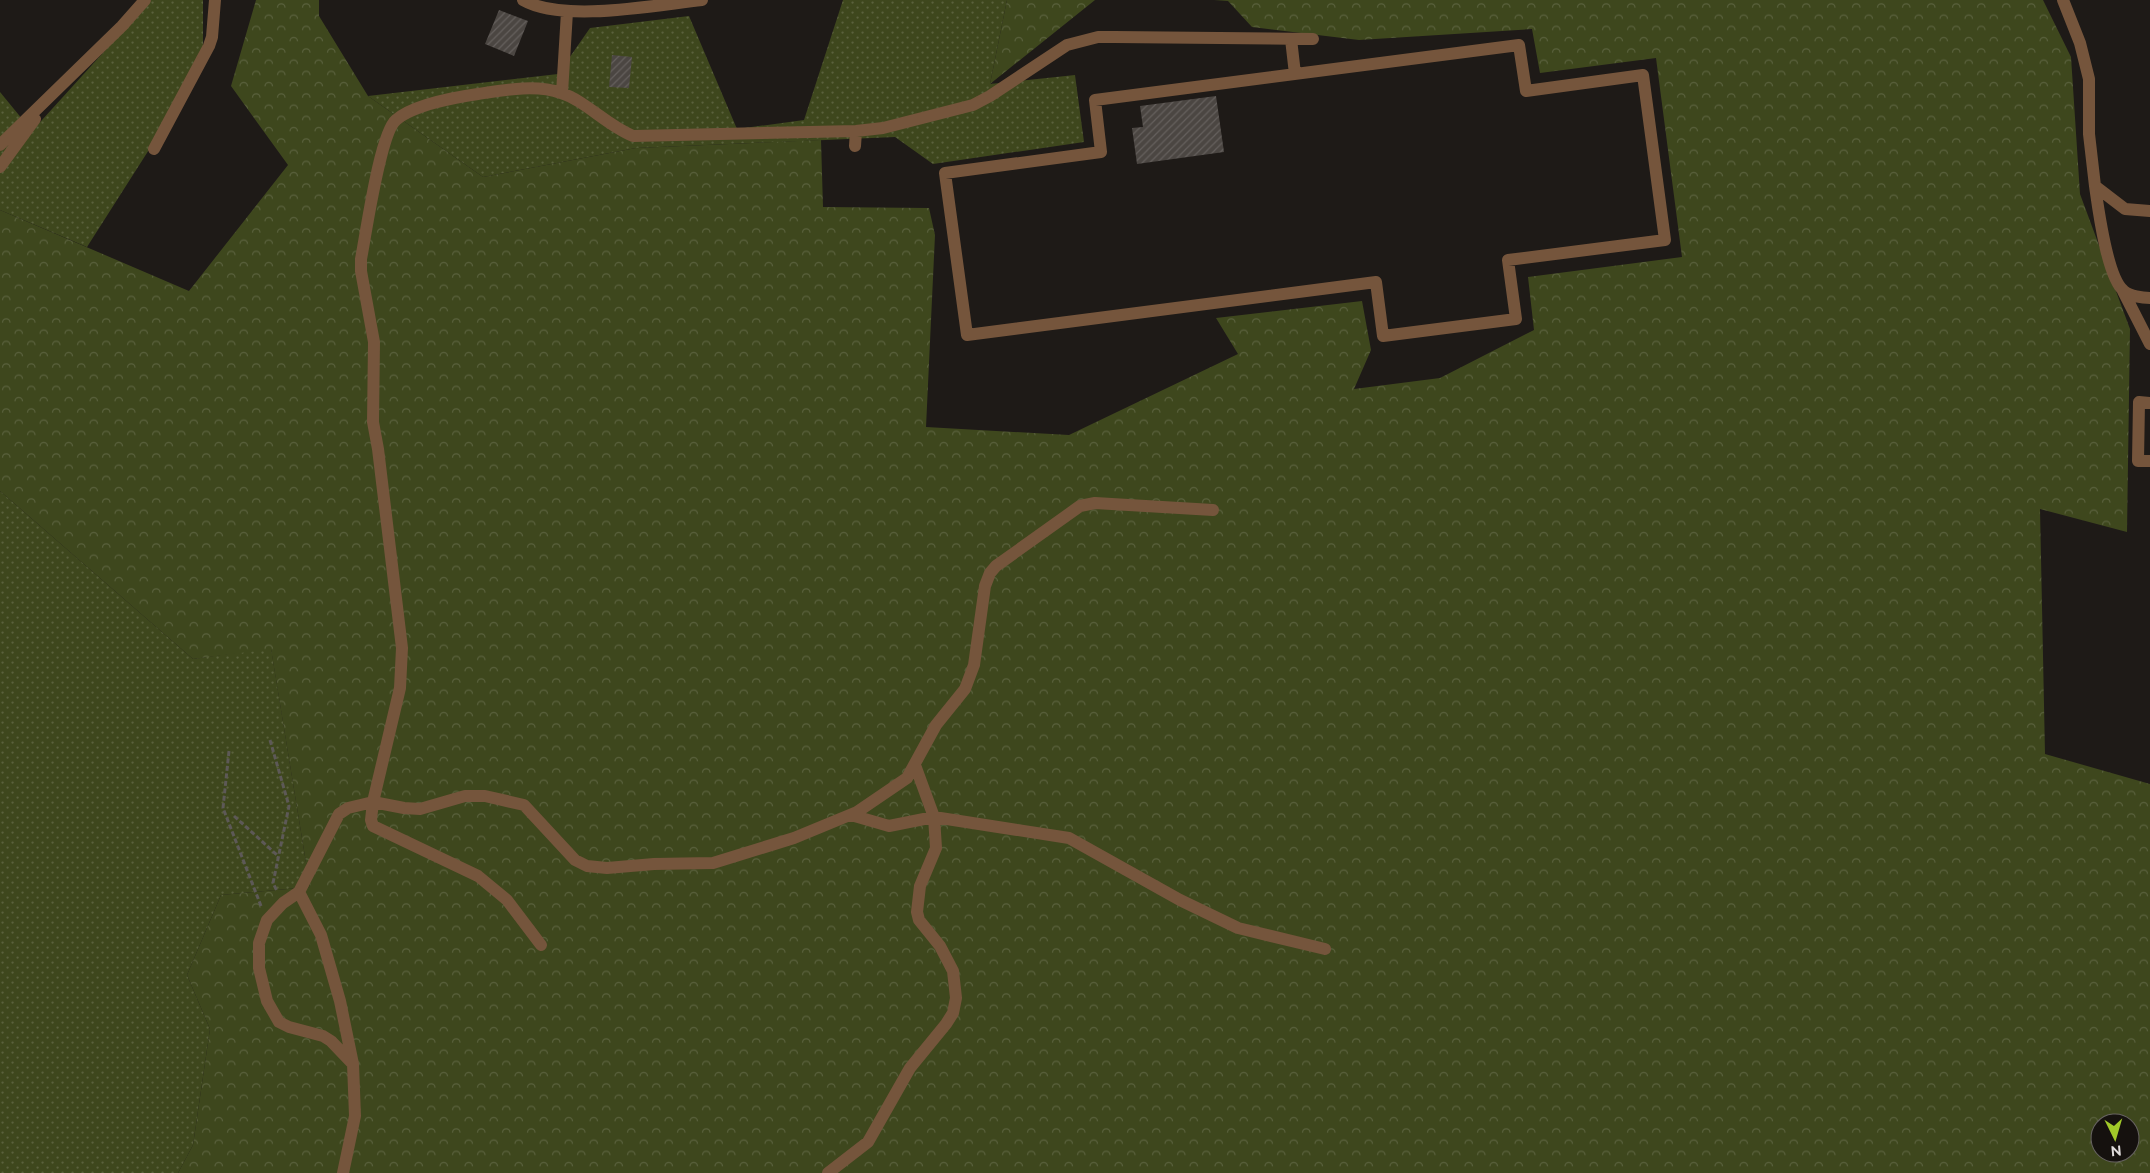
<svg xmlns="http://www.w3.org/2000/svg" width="2150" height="1173" font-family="Raleway,sans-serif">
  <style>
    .grass { fill: url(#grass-dots) }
    .forest { fill: url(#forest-crowns); fill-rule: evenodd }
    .building { fill: url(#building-hatch) }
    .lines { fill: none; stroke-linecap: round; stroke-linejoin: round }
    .path { stroke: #5d5957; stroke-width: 3; stroke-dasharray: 5 2.5; stroke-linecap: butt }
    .minor { stroke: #75553c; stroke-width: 12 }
  </style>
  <defs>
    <pattern id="grass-dots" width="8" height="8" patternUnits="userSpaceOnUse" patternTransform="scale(1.25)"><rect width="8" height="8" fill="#3e471d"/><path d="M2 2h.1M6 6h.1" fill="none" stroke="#5a613d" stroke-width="1.8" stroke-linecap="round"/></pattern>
    <pattern id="forest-crowns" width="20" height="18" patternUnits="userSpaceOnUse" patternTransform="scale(1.25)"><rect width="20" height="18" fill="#3e471d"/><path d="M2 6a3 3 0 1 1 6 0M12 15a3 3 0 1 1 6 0" fill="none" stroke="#5a613d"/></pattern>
    <pattern id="building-hatch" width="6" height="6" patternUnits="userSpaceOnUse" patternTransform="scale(1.25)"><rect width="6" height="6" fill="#4b4642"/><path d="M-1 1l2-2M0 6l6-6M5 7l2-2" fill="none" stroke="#65605d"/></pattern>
  </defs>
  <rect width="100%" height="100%" fill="#1e1a17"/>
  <path class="grass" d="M 151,0 L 203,0 L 203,65 L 87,247 L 0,210 L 0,92 L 32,131 Z
    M 843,0 L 1007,0 L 990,84 L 1075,75 L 1084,142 L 933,164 L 895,137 L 636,148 L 483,177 L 368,96 L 558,74 L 590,28 L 689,16 L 737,129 L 804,120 Z
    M 0,491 L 193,659 L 271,648 L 310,887 L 221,895 L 187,975 L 210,1029 L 193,1145 L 178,1173 L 0,1173 Z"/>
  <path class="forest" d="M 256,0 L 319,0 L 319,16 L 368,96 L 483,177 L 636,148 L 821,140 L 823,207 L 929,208 L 935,235 L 926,427 L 1069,435 L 1238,354 L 1216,318 L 1362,301 L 1371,350 L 1354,389 L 1440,378 L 1534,330 L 1528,277 L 1682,257 L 1656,58 L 1540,73 L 1532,29 L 1359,40 L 1252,27 L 1228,1 L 1214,0 L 2043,0 L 2071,57 L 2080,194 L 2130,329 L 2127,532 L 2040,509 L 2045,754 L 2150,784 L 2150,1173 L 178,1173 L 193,1145 L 210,1029 L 187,975 L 221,895 L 310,887 L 271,649 L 193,659 L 0,491 L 0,210 L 189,291 L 288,165 L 231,86 ZM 2100,1123 L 2130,1123 L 2130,1153 L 2100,1153 Z
    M 1007,0 L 1095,0 L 990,84 Z"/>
  <path class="building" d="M 499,10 L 528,21 L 514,56 L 485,44 Z
    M 612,55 L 632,57 L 629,88 L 609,87 Z
    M 1216,96 L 1224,152 L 1137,164 L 1132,128 L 1143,127 L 1140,106 Z"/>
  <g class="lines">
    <path class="path" d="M 270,740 L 289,806 L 273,883 L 277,891
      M 229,751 L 223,808 L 261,906
      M 234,816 L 277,855"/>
    <path class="minor" d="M 523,0 C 563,23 655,5 702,0
      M 2063,0 L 2080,43 L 2089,79 L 2089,134 L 2095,186 L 2125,209 L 2150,211
      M 1291,39 L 1295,74
      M 1519,45 L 1526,91 L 1643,75 L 1665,240 L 1508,260 L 1516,319 L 1383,336 L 1376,282 L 967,335 L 945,173 L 1101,152 L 1095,100 Z
      M 562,93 L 567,12
      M 0,145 L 122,26 L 145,0
      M 855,146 L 856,131
      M 154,149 L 209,46 L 212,37 L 215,0
      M 0,167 L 35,119
      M 2095,186 C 2098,207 2107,278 2124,291 C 2130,296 2142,298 2150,298
      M 2123,291 L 2150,344
      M 2150,403 L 2139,402 L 2138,461 L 2150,461
      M 851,815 L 889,826 L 934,817 L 915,765
      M 299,892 L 321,935 L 340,1001 L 353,1064 L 355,1116 L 343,1173
      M 541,945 L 507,900 L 478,876 L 373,826 L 371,820 L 373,802 L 404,808 L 420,809 L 465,796 L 485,796 L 524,805 L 575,860 L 587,866 L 607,868 L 654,864 L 713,863 L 794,838 L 857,812 L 907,778 L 936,725 L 965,689 L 974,665 L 985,586 L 990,573 L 996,566 L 1080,506 L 1095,503 L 1213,510
      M 353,1064 L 331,1041 L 323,1036 L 289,1027 L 279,1022 L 267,1001 L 259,968 L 259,943 L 267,920 L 283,903 L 299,892 L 339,814 L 348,808 L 373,802 L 400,688 L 402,648 L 378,449 L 373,422 L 374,342 L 361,271 L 361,259 C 366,234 380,133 396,120 C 413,105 457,97 478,94 C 504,90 536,84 561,93 C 586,101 606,125 633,136 L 856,131 L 883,128 L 973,105 L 990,96 L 1067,45 L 1098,37 L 1114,37 L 1313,39
      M 828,1173 L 868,1142 L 910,1068 L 946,1024 L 953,1013 L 956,998 L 953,971 L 940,946 L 919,920 L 917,912 L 920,886 L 936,848 L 934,817 L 1069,838 L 1180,900 L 1238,928 L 1325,949"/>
  </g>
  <g transform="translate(2115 1138) rotate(175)"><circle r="24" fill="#15110e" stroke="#676361"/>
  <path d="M0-4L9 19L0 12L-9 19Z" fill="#a1c929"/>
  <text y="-8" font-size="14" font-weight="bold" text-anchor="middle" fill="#e2dedd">N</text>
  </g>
</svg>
